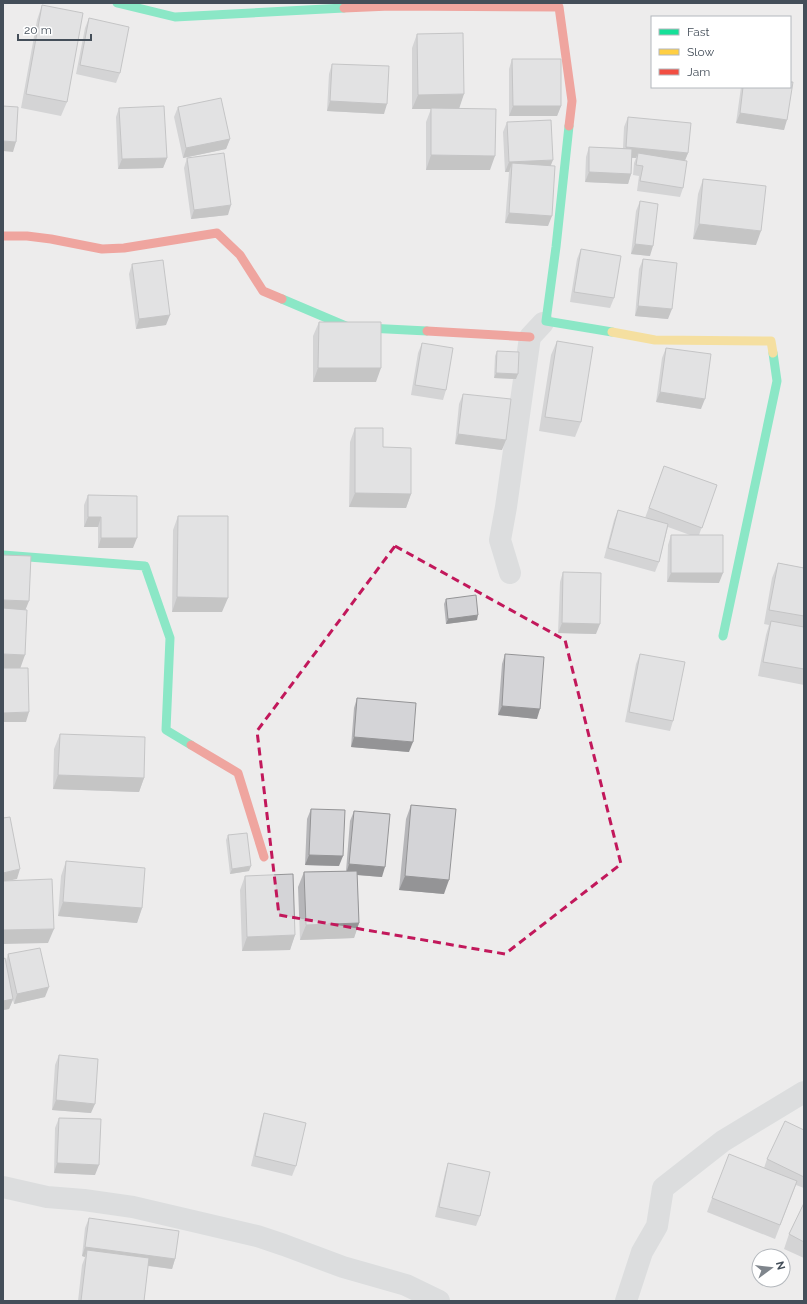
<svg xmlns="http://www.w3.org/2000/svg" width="807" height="1304" font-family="Raleway,sans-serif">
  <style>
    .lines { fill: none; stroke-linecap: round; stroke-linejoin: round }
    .street { stroke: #c8cbcd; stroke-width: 22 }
    .fast { stroke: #16e098; stroke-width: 9 }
    .slow { stroke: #ffcf43; stroke-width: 9 }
    .jam { stroke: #f24e42; stroke-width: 9 }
    .wall { fill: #b6b6b9 }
    .shaded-wall { fill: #949496 }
    .building { fill: #d4d4d7; stroke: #949496 }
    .marked { fill: none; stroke: #c2185b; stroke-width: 3; stroke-dasharray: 8 5; stroke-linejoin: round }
  </style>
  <rect width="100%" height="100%" fill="#edecec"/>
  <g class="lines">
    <path class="street" d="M 510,573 L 500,540 L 506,507 L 530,337 L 543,323
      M 3,1187 L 47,1197 L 84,1200 L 133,1207 L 257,1236 L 284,1245 L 343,1267 L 406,1285 L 439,1301
      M 626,1301 L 642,1252 L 657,1226 L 663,1188 L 723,1141 L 804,1092"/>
    <path class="fast" d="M 117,3 L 175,17 L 344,8
      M 569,126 L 556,247 L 546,321 L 612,332
      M 282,299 L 348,327 L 427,331
      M 3,555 L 145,566 L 170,638 L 166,730 L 191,745
      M 723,636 L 777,381 L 773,353"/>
    <path class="slow" d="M 612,332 L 655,340 L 771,341 L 773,353"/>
    <path class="jam" d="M 344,8 L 390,6 L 559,7 L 572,101 L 569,126
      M 3,236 L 27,236 L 51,239 L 102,249 L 124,248 L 217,233 L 240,255 L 263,291 L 282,299
      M 427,331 L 530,337
      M 191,745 L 238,773 L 264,857"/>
  </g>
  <path class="wall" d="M 42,5 L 67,102 L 61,116 L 21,108 L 37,20 Z
    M 89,18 L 120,73 L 116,83 L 76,74 L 85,28 Z
    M 417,34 L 459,108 L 490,170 L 426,170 L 426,122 L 431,109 L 412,109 L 412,48 Z
    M 512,59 L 561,106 L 557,116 L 509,116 L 509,69 Z
    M 332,64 L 384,114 L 327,111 L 329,74 Z
    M 741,87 L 790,87 L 784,130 L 736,123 Z
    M 178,107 L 230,139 L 226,149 L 183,158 L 174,117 Z
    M 119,108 L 167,158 L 163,168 L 118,169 L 116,117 Z
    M 628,117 L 688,153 L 685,160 L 683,188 L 680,197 L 637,191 L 639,176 L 633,175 L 634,163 L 636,158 L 632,158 L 631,174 L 628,184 L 585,182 L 586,157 L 589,147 L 623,148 L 624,127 Z
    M 507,122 L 551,166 L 548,226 L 505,223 L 509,172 L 505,172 L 503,132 Z
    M 187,158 L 228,215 L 191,219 L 184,168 Z
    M 703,179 L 756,245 L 693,239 L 698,194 Z
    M 640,201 L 650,256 L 631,254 L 636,211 Z
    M 581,249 L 614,298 L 610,308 L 570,302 L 577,259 Z
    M 643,259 L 668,319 L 635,316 L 639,269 Z
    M 132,264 L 166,325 L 136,329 L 129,274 Z
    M 319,322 L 376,382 L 313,382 L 313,336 Z
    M 557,341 L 581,422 L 575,437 L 539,431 L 551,355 Z
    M 422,343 L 446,390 L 443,400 L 411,395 L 418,353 Z
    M 666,348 L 701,409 L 656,402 L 662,358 Z
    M 497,351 L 516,379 L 494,378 L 495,356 Z
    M 463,394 L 502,450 L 455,444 L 459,404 Z
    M 355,428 L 383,447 L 411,494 L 406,508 L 349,507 L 350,442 Z
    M 664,466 L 717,485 L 699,535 L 719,583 L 667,582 L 668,545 L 671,535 L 690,535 L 668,527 L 659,562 L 655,572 L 604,558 L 614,520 L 618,510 L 645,518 Z
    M 88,495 L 133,548 L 98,548 L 98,527 L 84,527 L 84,505 Z
    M 178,516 L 222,612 L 172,612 L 173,530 Z
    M 778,563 L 804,568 L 804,685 L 758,676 L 766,635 L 769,625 L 764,624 L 772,578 Z
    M 563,572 L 596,634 L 558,633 L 560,582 Z
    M 446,599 L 477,620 L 446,624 L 444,604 Z
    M 505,654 L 537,719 L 498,715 L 502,664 Z
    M 640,654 L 673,721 L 670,731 L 625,722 L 636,664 Z
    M 357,698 L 409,752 L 351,747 L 354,708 Z
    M 60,734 L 144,778 L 139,792 L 53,789 L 54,749 Z
    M 411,805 L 444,894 L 399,890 L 406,819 Z
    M 311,809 L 339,866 L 305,865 L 307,819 Z
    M 354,811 L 382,877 L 357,875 L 359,923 L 354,938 L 300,940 L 298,887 L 304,872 L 346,871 L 350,821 Z
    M 228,835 L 249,871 L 230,874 L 226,840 Z
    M 66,861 L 142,908 L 137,923 L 58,916 L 61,876 Z
    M 245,876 L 295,935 L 290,950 L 242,951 L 240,890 Z
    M 8,954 L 45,997 L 14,1004 L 13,1000 L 9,1009 L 3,1010 L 3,959 L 6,961 Z
    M 59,1055 L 91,1113 L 52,1110 L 55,1065 Z
    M 264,1113 L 296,1166 L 292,1176 L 251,1166 L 261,1123 Z
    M 59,1118 L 95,1175 L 54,1173 L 55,1128 Z
    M 804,1130 L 804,1188 L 796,1185 L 775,1239 L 707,1212 L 712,1198 L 764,1168 L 767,1159 Z
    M 448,1163 L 480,1216 L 476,1226 L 435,1217 L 445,1173 Z
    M 804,1203 L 804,1258 L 784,1249 L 789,1234 Z
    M 89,1218 L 175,1259 L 172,1269 L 148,1266 L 144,1301 L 78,1301 L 82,1265 L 85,1257 L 82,1256 L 85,1228 Z"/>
  <path class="shaded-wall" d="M 464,94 L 459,109 L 412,109 L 418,95 Z
    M 330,101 L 387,104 L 384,114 L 327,111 Z
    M 513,106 L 561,106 L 557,116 L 509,116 Z
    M 740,113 L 787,120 L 784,130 L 736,123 Z
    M 230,139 L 226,149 L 183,158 L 186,148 Z
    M 3,141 L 16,142 L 13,152 L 3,151 Z
    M 626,147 L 688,153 L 684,163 L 638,153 L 636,158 L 622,157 Z
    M 431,155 L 495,156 L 490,170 L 426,170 Z
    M 167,158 L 163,168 L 118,169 L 122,159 Z
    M 553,160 L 549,170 L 512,163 L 509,172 L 505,172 L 509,162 Z
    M 589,172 L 631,174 L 628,184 L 585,182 Z
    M 231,205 L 228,215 L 191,219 L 194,210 Z
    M 509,213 L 552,216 L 548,226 L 505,223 Z
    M 699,224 L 761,231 L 756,245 L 693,239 Z
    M 635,244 L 653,246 L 650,256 L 631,254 Z
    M 638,306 L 672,309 L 668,319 L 635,316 Z
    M 170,315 L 166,325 L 136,329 L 139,319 Z
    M 318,368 L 381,368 L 376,382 L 313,382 Z
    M 496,373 L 518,374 L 516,379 L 494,378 Z
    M 660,392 L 705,399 L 701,409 L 656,402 Z
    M 458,434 L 506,440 L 502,450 L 455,444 Z
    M 355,493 L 411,494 L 406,508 L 349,507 Z
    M 88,517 L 101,517 L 98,527 L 84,527 Z
    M 101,538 L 137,538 L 133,548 L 98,548 Z
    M 671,573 L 723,573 L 719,583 L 667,582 Z
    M 177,597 L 228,598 L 222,612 L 172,612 Z
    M 3,600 L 29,601 L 23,616 L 3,615 Z
    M 478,615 L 477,620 L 446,624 L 448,619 Z
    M 562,623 L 600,624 L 596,634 L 558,633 Z
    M 3,654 L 25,655 L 20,669 L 3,668 Z
    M 502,706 L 540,709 L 537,719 L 498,715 Z
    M 29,712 L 26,722 L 3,722 L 3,713 Z
    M 354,737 L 413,742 L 409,752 L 351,747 Z
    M 58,775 L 144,778 L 139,792 L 53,789 Z
    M 309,855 L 343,856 L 339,866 L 305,865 Z
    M 349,864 L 385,867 L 382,877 L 346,874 Z
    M 251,866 L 249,871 L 230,874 L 232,869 Z
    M 20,869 L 17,879 L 3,882 L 3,873 Z
    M 405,876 L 449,880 L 444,894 L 399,890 Z
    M 63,902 L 142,908 L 137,923 L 58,916 Z
    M 359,923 L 354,938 L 300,940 L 306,925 Z
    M 54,929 L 48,943 L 3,944 L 3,930 Z
    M 295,935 L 290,950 L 242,951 L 247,937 Z
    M 49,987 L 45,997 L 14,1004 L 17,994 Z
    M 13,999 L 9,1009 L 3,1010 L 3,1001 Z
    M 56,1100 L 95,1104 L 91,1113 L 52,1110 Z
    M 57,1163 L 99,1165 L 95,1175 L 54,1173 Z
    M 85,1247 L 175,1259 L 172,1269 L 86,1257 L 87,1250 L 85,1257 L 82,1256 Z"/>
  <path class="building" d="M 42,5 L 83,13 L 67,102 L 26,94 Z
    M 89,18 L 129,27 L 120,73 L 80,65 Z
    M 463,33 L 464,94 L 418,95 L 417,34 Z
    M 512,59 L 561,59 L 561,106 L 513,106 Z
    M 332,64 L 389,66 L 387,104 L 330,101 Z
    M 790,82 L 793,82 L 787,120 L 740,113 L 743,87 L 790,87 Z
    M 221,98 L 230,139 L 186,148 L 178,107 Z
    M 3,106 L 18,107 L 16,142 L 3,141 Z
    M 164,106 L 167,158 L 122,159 L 119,108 Z
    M 431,108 L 496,109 L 495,156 L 431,155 Z
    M 628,117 L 691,123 L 688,153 L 626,147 Z
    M 551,120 L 553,160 L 509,162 L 507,122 Z
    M 589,147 L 632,149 L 631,174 L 589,172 Z
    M 224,153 L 231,205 L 194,210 L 187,158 Z
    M 638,153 L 687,161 L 683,188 L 640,181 L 643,166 L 636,165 Z
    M 512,163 L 555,166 L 552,216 L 509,213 Z
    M 703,179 L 766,186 L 761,231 L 699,224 Z
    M 640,201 L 658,204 L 653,246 L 635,244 Z
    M 581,249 L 621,256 L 614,298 L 574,292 Z
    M 643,259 L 677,263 L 672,309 L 638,306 Z
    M 163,260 L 170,315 L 139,319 L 132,264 Z
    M 319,322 L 381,322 L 381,368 L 318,368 Z
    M 557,341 L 593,347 L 581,422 L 545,417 Z
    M 422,343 L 453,348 L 446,390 L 415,385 Z
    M 666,348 L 711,354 L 705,399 L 660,392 Z
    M 497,351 L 519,352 L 518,374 L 496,373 Z
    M 463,394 L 511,399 L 506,440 L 458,434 Z
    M 355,428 L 383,428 L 383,447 L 411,448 L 411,494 L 355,493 Z
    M 664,466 L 717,485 L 702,528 L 649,508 Z
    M 88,495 L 137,496 L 137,538 L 101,538 L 101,517 L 88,517 Z
    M 618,510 L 668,524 L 659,562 L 608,548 Z
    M 178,516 L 228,516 L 228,598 L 177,597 Z
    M 671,535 L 723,535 L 723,573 L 671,573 Z
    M 3,555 L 31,556 L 29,601 L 3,600 Z
    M 778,563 L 804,568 L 804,616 L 769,610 Z
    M 563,572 L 601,573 L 600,624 L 562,623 Z
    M 476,595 L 478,615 L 448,619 L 446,599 Z
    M 3,608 L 27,610 L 25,655 L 3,654 Z
    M 771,621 L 804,627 L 804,669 L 763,662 Z
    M 505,654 L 544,657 L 540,709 L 502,706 Z
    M 640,654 L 685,662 L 673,721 L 629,712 Z
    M 3,668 L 28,668 L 29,712 L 3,713 Z
    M 357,698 L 416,703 L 413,742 L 354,737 Z
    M 60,734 L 145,737 L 144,778 L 58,775 Z
    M 411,805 L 456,809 L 449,880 L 405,876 Z
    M 311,809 L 345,810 L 343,856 L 309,855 Z
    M 354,811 L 390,814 L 385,867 L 349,864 Z
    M 10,817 L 20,869 L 3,873 L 3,818 Z
    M 247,833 L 251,866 L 232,869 L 228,835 Z
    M 66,861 L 145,868 L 142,908 L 63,902 Z
    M 357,871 L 359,923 L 306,925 L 304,872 Z
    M 293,874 L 295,935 L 247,937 L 245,876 Z
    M 52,879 L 54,929 L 3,930 L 3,881 Z
    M 40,948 L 49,987 L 17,994 L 8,954 Z
    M 5,958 L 13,999 L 3,1001 L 3,959 Z
    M 59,1055 L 98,1059 L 95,1104 L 56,1100 Z
    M 264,1113 L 306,1123 L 296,1166 L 255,1156 Z
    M 59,1118 L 101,1119 L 99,1165 L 57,1163 Z
    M 785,1121 L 804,1130 L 804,1177 L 767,1159 Z
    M 729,1154 L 797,1181 L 780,1225 L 712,1198 Z
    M 448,1163 L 490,1172 L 480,1216 L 439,1207 Z
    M 804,1203 L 804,1242 L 789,1234 Z
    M 89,1218 L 179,1231 L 175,1259 L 85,1247 Z
    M 87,1250 L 149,1258 L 144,1301 L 81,1301 Z"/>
  <path d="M0 0H807V1304H0ZM 395,546 L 565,640 L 621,864 L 505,954 L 279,915 L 257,731 Z" fill="#edecec" fill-opacity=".55" fill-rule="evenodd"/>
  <path class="marked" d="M 395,546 L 565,640 L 621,864 L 505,954 L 279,915 L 257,731 Z"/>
  <rect width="807" height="1304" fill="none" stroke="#444e59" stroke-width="8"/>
  <rect x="651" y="16" width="140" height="72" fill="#ffffff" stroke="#b4b8bd"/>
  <rect x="659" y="29" width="20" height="6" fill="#16e098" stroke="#b4b8bd"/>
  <text x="687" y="36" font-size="12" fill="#444e59">Fast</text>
  <rect x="659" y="49" width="20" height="6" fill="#ffcf43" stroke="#b4b8bd"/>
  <text x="687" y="56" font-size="12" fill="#444e59">Slow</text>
  <rect x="659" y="69" width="20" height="6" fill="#f24e42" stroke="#b4b8bd"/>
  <text x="687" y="76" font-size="12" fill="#444e59">Jam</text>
  <g transform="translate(771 1268) rotate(75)"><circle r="19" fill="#ffffff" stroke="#b4b8bd"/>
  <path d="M0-3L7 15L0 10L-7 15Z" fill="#7f858c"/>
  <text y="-6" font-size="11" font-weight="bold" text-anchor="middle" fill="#444e59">N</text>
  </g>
  <path d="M18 34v6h73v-6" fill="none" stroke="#444e59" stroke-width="2"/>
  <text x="24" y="34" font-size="12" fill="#444e59" stroke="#ffffff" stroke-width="3" paint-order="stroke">20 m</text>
</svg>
